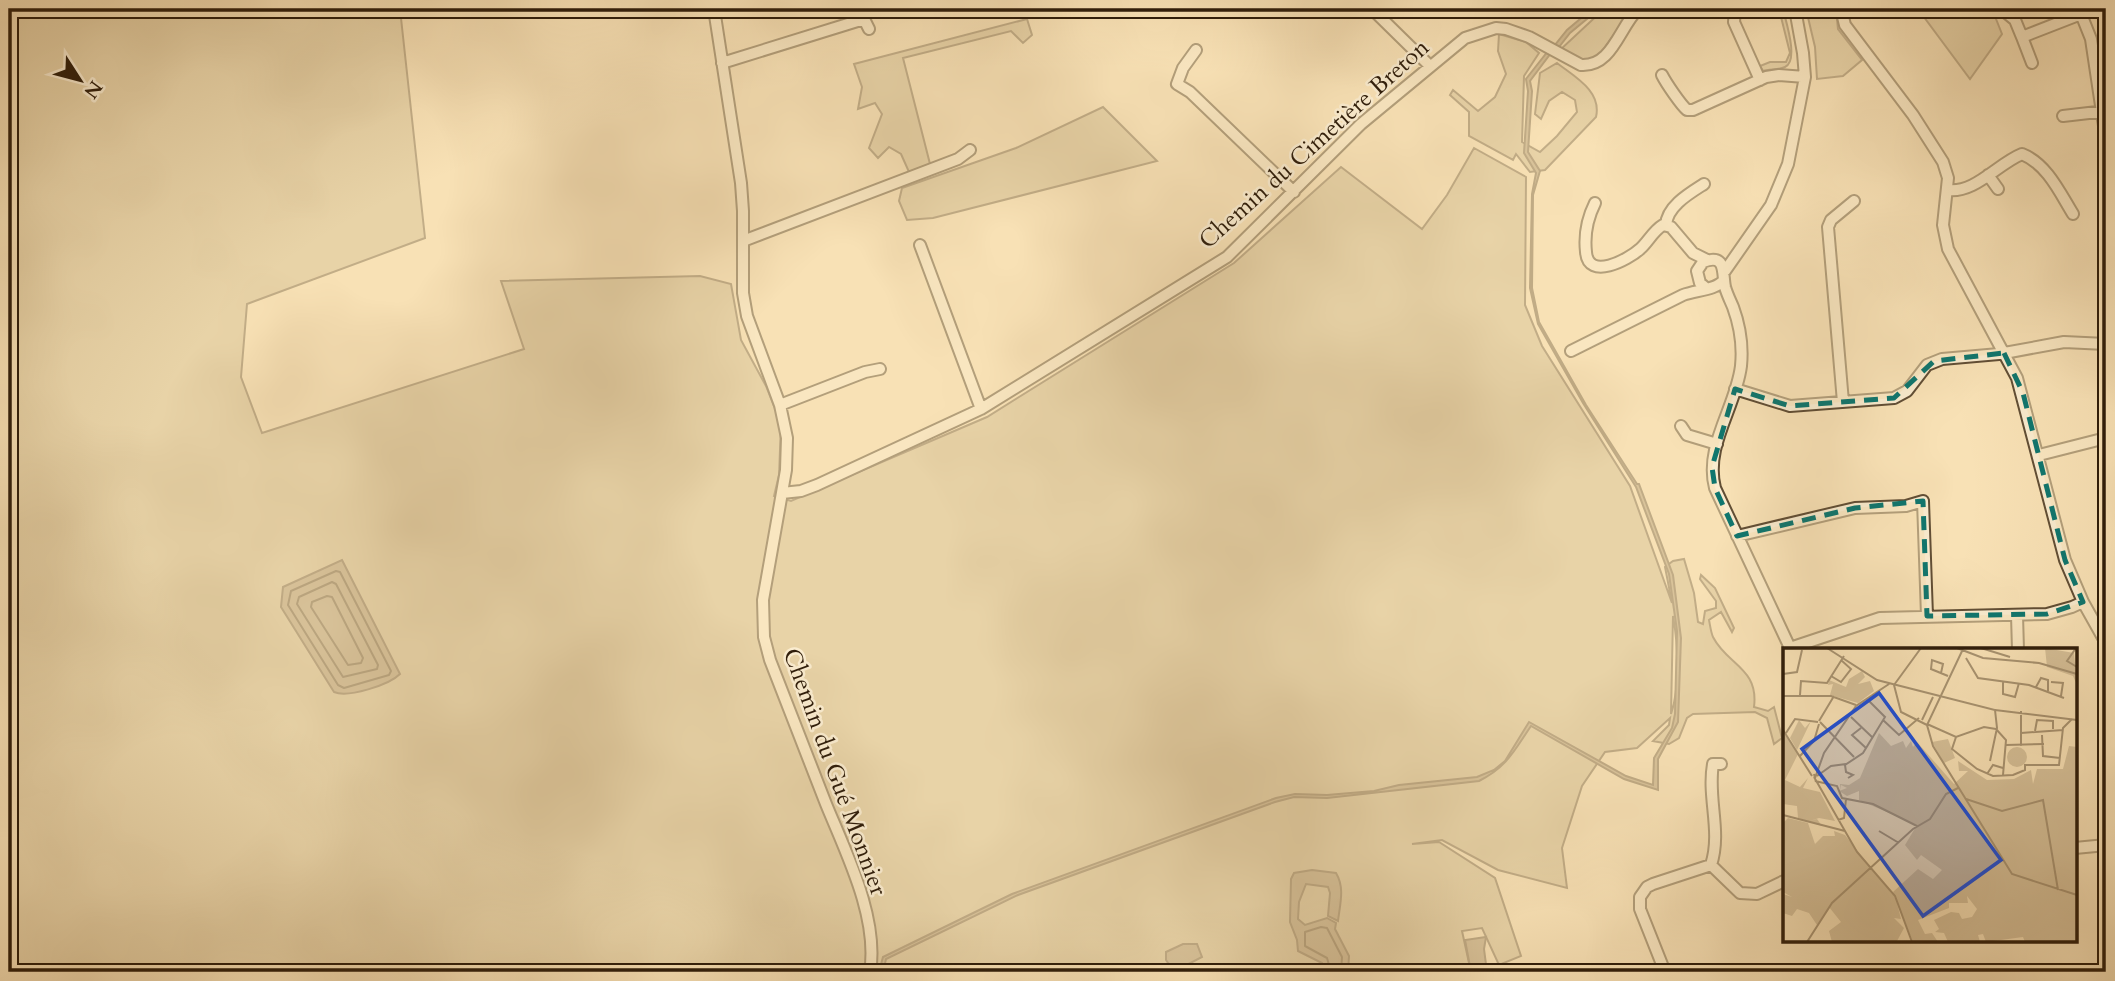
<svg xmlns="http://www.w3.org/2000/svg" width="2115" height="981" font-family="Cardo,serif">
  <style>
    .green { fill: #d6c098; stroke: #826e51; stroke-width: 2; fill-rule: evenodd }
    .water { fill: #b49e7b; stroke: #7f6a4e; stroke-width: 2 }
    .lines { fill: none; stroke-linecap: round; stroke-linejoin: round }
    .shore { stroke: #725e42; stroke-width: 2 }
    .street-casing { stroke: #614e35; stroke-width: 14 }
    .street { stroke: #faeccf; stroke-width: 10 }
    .marked { fill: none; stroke: #0f766e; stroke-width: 5; stroke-dasharray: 14 9; stroke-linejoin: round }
    .labels { text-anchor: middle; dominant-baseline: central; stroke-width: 5; stroke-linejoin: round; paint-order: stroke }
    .street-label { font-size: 24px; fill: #2f1d0a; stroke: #faeccf }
    .inset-road { fill: none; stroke: #a89371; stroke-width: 2 }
    .view { fill: #1d4ed8; fill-opacity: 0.15; stroke: #1d4ed8; stroke-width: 3.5 }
    .inset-edge { fill: none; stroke: #2f1d0a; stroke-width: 3.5 }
  </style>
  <rect width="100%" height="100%" fill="#f8e1b5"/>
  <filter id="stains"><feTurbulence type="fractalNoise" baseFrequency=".00286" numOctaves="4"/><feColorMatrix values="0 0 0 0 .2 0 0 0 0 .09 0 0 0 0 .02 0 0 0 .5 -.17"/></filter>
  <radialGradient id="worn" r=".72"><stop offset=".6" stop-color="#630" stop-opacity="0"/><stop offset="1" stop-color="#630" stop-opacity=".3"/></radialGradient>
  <path class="green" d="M 9,9 L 400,9 L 425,238 L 247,304 L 241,377 L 262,433 L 524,349 L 501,281 L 700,276 L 731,284 L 741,340 L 766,386 L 781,424 L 779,475 L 774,496 L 791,501 L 987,417 L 1234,263 L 1341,167 L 1422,229 L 1447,195 L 1474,148 L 1526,177 L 1525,305 L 1542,346 L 1630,486 L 1672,603 L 1665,567 L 1673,561 L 1684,559 L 1694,593 L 1698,622 L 1703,624 L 1705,611 L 1716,608 L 1716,601 L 1700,579 L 1701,575 L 1715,588 L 1734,628 L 1732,632 L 1721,612 L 1709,620 C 1710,625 1711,633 1713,637 C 1727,665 1759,668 1754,707 L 1768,711 L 1774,707 L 1782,738 L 1774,744 L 1767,718 L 1755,712 L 1693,714 L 1687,718 L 1679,738 L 1669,744 L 1653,741 L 1669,725 L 1670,718 L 1637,748 L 1605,752 L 1582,786 L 1562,848 L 1567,888 L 1498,870 L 1442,840 L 1412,844 L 1439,842 L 1495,878 L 1521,956 L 1499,965 L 1482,928 L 1462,931 L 1471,972 L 9,972 ZM 1673,616 C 1678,643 1680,688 1671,714 Z
    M 1604,9 L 1632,9 L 1595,61 L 1584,63 L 1560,50 Z
    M 1779,9 L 1783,9 C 1786,22 1799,61 1785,67 C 1779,70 1770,69 1763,71 L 1760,66 L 1770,62 L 1786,62 L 1790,53 Z
    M 1806,9 L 1836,9 L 1838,29 L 1862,60 L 1843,76 L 1817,79 L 1815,47 Z
    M 1918,9 L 1992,9 L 2002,34 L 1970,79 Z
    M 1027,19 L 1032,35 L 1023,43 L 1011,31 L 903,58 L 930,164 L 909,172 L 901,154 L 889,147 L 878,158 L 869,148 L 882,114 L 875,103 L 858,109 L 862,87 L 854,64 Z
    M 1499,34 L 1526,42 L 1539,53 L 1524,76 L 1522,142 L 1540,152 L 1557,136 L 1577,112 L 1575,100 L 1562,92 L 1549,101 L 1541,119 L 1535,114 L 1540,73 L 1557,63 C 1575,77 1602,91 1596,117 L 1545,170 L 1530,172 L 1516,154 L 1513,160 L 1469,136 L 1469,112 L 1450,95 L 1453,90 L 1478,111 L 1495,97 L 1506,74 L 1498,51 Z
    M 1103,107 L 1157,161 L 933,218 L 907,220 L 899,201 L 902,188 L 1016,148 Z"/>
  <path class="water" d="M 1592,9 L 1599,9 L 1570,33 L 1559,47 L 1555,45 L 1567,30 Z
    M 1548,51 L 1551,53 L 1530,81 L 1532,91 L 1528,152 L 1540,171 L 1533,195 L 1532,288 L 1539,322 L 1586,405 L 1637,484 L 1639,484 L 1673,575 L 1681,638 L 1678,722 L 1658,759 L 1658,790 L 1624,779 L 1531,726 C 1514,751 1507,767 1479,781 L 1327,798 L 1294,797 L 1275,802 L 1018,895 L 886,959 L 883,972 L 879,972 L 883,957 L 1012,894 L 1276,798 L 1295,794 L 1327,795 L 1374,791 L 1399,785 L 1477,777 L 1494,770 L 1505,761 L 1529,722 L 1626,776 L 1653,785 L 1654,758 L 1672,728 L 1675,714 L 1677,631 L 1669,574 L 1636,487 L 1583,403 L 1538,324 L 1530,288 L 1532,194 L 1536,173 L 1524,153 L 1528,91 L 1526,79 Z
    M 342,560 L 400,674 C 389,685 348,698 334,692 L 281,607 L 283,587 Z
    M 1312,870 L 1336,873 C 1345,888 1340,904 1338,921 L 1328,916 L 1330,893 L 1328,887 L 1306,884 L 1299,902 L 1298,919 L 1305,925 L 1327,918 L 1336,923 L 1335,929 L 1349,956 L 1348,972 L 1325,972 L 1322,963 L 1298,951 L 1297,940 L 1290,922 L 1291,879 L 1294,873 Z
    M 1486,937 L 1484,949 L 1487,972 L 1471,972 L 1465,940 Z
    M 1183,944 L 1197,944 L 1202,957 L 1179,969 L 1171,967 L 1166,960 L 1166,952 Z"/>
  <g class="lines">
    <path class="shore" d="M 336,571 L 340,572 L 391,671 L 389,675 L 344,688 L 338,685 L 288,605 L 291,591 Z
      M 332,582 L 336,584 L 378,665 L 377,669 L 343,677 L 297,604 L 299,597 Z
      M 327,596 L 332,597 L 363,658 L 361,663 L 348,665 L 311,607 L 312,602 Z
      M 1331,972 L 1327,958 L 1305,946 L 1305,932 L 1321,927 L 1327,928 L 1342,957 L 1341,972"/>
    <defs>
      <path id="street" d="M 714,9 L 741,183 L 743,211 L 743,293 L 747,316 L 780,405 L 787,438 L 786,470 L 763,600 L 764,637 L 770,660 C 789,708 807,756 826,804 C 846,853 879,918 870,972
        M 1368,9 L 1374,11 L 1430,66
        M 1735,9 L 1734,22 L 1760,80
        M 1841,9 L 1845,25 L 1913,115 L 1943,162 L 1948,178 L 1943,225 L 1948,249 L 2017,378 L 2065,560 L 2083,602 L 2106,643
        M 2079,9 L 2091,39 L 2106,139
        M 2004,11 L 2015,20 L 2022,37 L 2081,14
        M 2022,37 L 2032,63
        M 1196,50 L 1183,68 L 1177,84 L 1190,92 L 1294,192
        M 722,63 L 864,19 L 869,29
        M 1662,75 C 1666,83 1681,105 1687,110 L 1693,110 L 1766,77 L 1779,75 L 1805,77
        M 2063,116 L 2106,111
        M 1988,175 L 1998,189
        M 1947,190 C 1975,194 1997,164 2022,154 C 2047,164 2060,193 2073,214
        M 1595,203 C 1587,219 1584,234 1586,252 C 1588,281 1628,260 1640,249 C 1648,242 1653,231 1663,225 L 1671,227 L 1693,253 L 1707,260
        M 1666,225 C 1667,206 1690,193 1704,184
        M 743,241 L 958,159 L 970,150
        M 920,245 L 981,409
        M 1725,271 L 1771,205 L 1788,164 L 1805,77 L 1803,53 L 1795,9
        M 1706,288 L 1700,283 L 1697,271 L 1703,262 C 1727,253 1722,273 1725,287 C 1727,294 1730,300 1733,307 C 1740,326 1743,346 1741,366 C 1736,407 1704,446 1715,488 L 1791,650
        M 1571,351 L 1683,295 C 1697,290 1716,290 1724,280
        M 1735,389 L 1790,406 L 1894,398 L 1907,391 L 1927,365 L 1942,359 L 1999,354 L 2064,342 L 2106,344
        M 1843,402 L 1828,227 L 1831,220 L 1854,201
        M 780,405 L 865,372 L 880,369
        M 1681,426 L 1687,435 L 1717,444
        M 2039,455 L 2106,438
        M 782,493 L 801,491 L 817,485 L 981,409 L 1227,257 L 1361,124 L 1465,38 L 1496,28 L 1506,29 L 1529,37 L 1581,65 C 1612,67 1619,28 1638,9
        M 1737,536 L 1855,508 L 1906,506 L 1923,501 L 1927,616
        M 2017,615 L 2018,650
        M 1790,648 L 1880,618 L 2047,614 L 2072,607 L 2083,602
        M 2075,848 L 2106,845
        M 1711,865 C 1722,831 1707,798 1713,764 L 1721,764
        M 1665,972 L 1640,909 L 1640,897 L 1647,887 L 1653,884 L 1711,865 L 1740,893 L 1757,894 L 1784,881"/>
    </defs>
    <use href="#street" class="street-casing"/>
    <use href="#street" class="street"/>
  </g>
  <path d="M0 0H2115V981H0ZM 2004,353 L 2023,393 L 2065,560 L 2083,602 L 2047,614 L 1927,616 L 1923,501 L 1855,508 L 1737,536 L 1715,488 L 1712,467 L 1735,389 L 1790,406 L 1894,398 L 1934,361 Z" fill="#f8e1b5" fill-opacity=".55" fill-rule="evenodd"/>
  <path class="marked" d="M 2004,353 L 2023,393 L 2065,560 L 2083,602 L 2047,614 L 1927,616 L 1923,501 L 1855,508 L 1737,536 L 1715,488 L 1712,467 L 1735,389 L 1790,406 L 1894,398 L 1934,361 Z"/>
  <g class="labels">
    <g class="street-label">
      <text transform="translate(1314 144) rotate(-42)">Chemin du Cimetière Breton</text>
      <text transform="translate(835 772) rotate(70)">Chemin du Gué Monnier</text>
    </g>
  </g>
  <g transform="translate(1783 648)">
    <rect width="294" height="294" fill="#f8e1b5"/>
    <path d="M 262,0 L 291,5 L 294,37 L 290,28 L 264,19 ZM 79,23 L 82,29 L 75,36 L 87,33 L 91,43 L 75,55 L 47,47 L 50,36 L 45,37 L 46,32 L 63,39 L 66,31 ZM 16,72 L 22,80 L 28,73 L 14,102 L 7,90 ZM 0,84 L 15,106 L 2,132 L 17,139 L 25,130 L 20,140 L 37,144 L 52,173 L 36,170 L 27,173 L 34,171 L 39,178 L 15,170 L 14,158 L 0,156 ZM 96,85 L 108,98 L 120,93 L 123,100 L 128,93 L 130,99 L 134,94 L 171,136 L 185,123 L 176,123 L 175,113 L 204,132 L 231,131 L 248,122 L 250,136 L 254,121 L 280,121 L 286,98 L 294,99 L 294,294 L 242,294 L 240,289 L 203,294 L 200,286 L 195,287 L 197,294 L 165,294 L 161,285 L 152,284 L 156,281 L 151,272 L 168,264 L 176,265 L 179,271 L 189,269 L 194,261 L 184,248 L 185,255 L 166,255 L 166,260 L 135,272 L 142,286 L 149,285 L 155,294 L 130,294 L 110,244 L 135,221 L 150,231 L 159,222 L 138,207 L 134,212 L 122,197 L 134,177 L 76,152 L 76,143 L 64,148 L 56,143 L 64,140 L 58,137 L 58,142 L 57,136 L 66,137 L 77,130 ZM 165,91 L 172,110 L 161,115 L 149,94 ZM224 109a10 10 0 1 1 20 0a10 10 0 1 1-20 0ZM 5,170 L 25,175 L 32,196 L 40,188 L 52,188 L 51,183 L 62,187 L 113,251 L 118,271 L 111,270 L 121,280 L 114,293 L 120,294 L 49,294 L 46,283 L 58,274 L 46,259 L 34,277 L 26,265 L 14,261 L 9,268 L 0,265 L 0,246 L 9,249 L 0,244 L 0,175 Z" fill="#d6c098"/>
    <path class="inset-road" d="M 14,0 L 41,0M 44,0 L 94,32 L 212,62 L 214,80 L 207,113M 174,0 L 200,10 L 256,15 L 294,26M 198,0 L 227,9M 293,0 L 284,13 L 294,19M 180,1 L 144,77 L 150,98 L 229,226 L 294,247M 183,10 L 195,30 L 246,37 L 281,50M 158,25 L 160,16 L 149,12 L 148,21 L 165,28M 0,26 L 14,24 L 19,2M 48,28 L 58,34 L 68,21 L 58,12M 220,34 L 220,46 L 232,49 L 236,35M 268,34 L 280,35 L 278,48M 111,37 L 118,64 L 144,77M 111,37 L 138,0M 253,39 L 258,30 L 265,32 L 265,43M 17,47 L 18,33 L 44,35 L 61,8M 0,48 L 48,48 L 73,57M 212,62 L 294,72M 68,69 L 89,89M 100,72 L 116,87 L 136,70M 139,72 L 150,49M 36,73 L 51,48M 37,74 L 71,109M 144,76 L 173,89 L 201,79 L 213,81M 78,80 L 69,87 L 83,100M 213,81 L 223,92 L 220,127M 0,82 L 29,128M 252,83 L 254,72 L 270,73 L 270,81M 3,85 L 12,71 L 35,74M 238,85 L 280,82M 259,87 L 260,108 L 277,110M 173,89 L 169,101 L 194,121 L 210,128 L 230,127 L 242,122 L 242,117 L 276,117 L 280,80 L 289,71M 223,97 L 261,96M 238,98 L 238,63M 17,108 L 31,93 L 36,76M 31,126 L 32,130 L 41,105 L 73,58 L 106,36M 204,126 L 210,117 L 220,120M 34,128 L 48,118 L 63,116M 31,129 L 74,204 L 112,248 L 129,294M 65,130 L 70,127 L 63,124 L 62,117 L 80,105 L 102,69 L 86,53M 32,133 L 54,138 L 59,150 L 90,156 L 134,178M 183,151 L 219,163 L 260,152 L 275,242M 0,167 L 62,183M 55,172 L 61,170 L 63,151M 96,183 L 116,195M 24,294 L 49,255 L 130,181 L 147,171 L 163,146 L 175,140"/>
    <path class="view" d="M 96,45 L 218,212 L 140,268 L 19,101 Z"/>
    <rect width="294" height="294" class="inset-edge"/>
  </g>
  <rect width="2115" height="981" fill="none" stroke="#f8e1b5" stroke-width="35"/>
  <rect x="10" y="10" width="2094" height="960" fill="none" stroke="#2f1d0a" stroke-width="3.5"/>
  <rect x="18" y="18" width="2080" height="946" fill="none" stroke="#2f1d0a" stroke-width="2"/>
  <g transform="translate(80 80) rotate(126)" stroke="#faeccf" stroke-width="5" paint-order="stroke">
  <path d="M0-5L12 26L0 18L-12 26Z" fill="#2f1d0a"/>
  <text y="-10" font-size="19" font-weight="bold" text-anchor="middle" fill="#2f1d0a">N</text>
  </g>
  <rect width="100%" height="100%" filter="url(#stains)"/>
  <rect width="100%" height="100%" fill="url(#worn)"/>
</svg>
